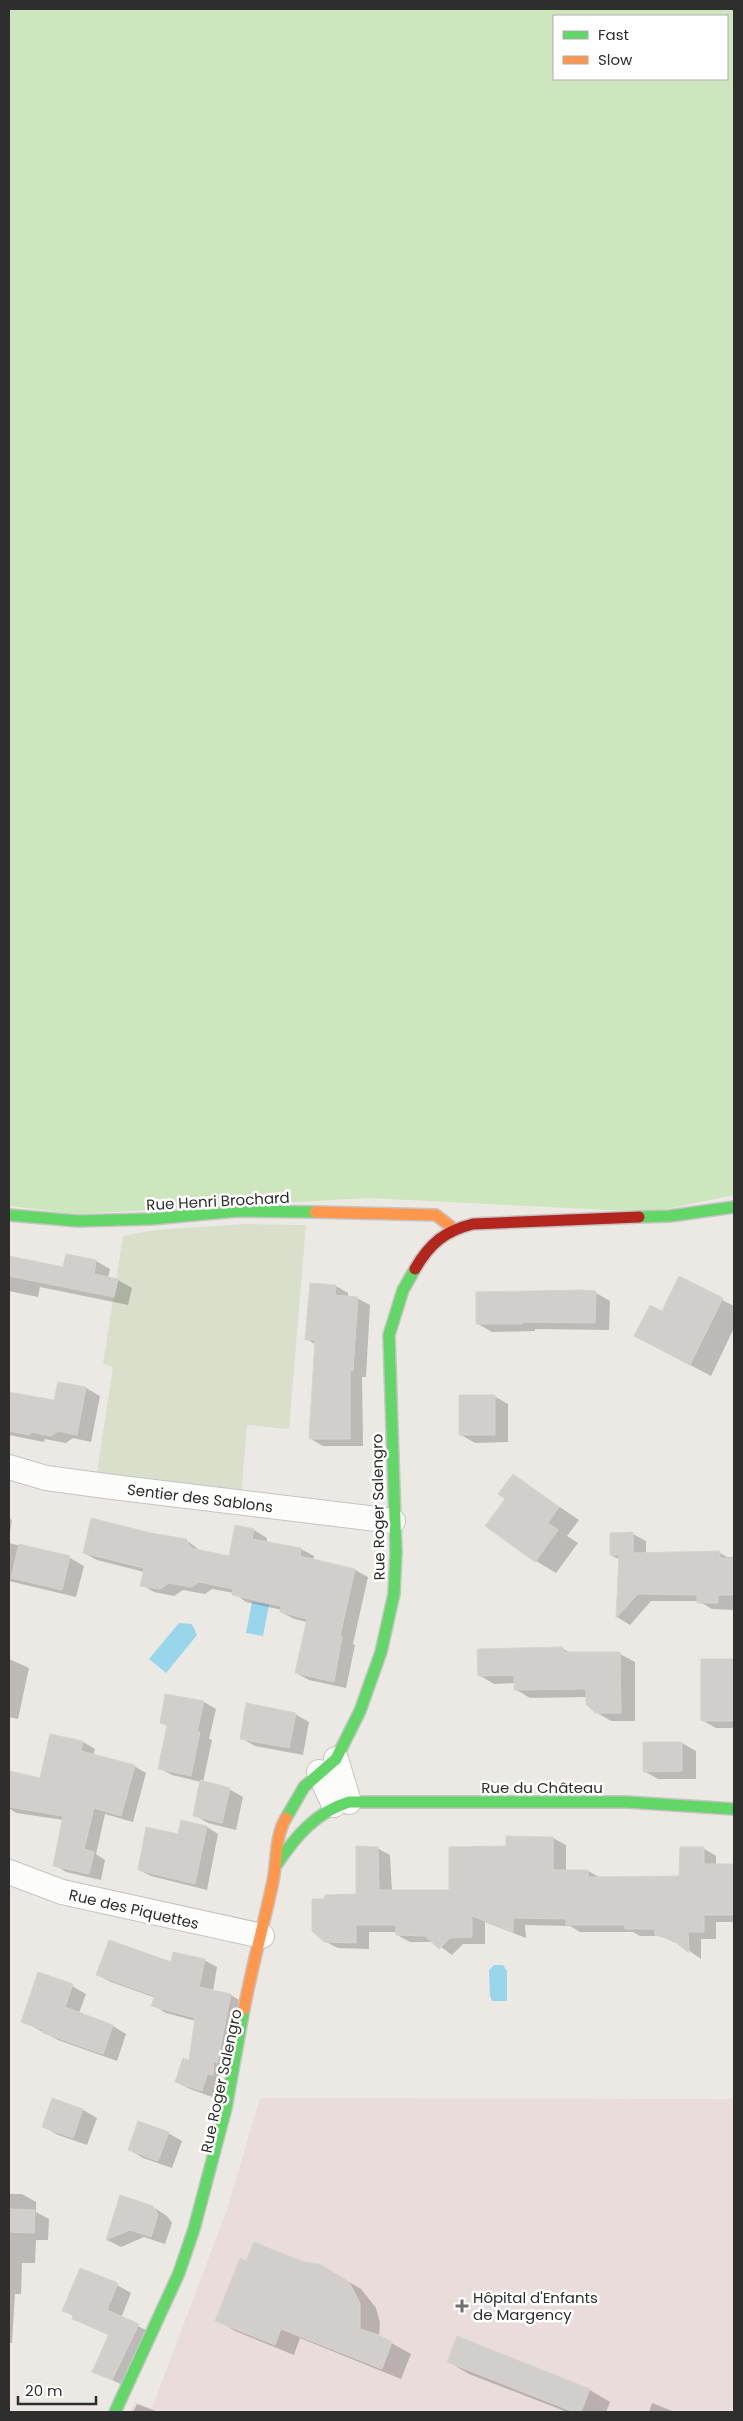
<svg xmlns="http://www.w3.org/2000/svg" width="743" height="2421" font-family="Poppins,sans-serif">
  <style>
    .medical { fill: #e9dcdb }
    .green { fill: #cee6be; fill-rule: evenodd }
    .cemetery { fill: #d8e0cc }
    .water { fill: #99d6ec }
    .shadow { fill: #0003 }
    .building { fill: #d1cecb; stroke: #d7d4d0 }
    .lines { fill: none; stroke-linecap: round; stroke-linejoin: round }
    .street-casing { stroke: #c5c4c5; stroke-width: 26 }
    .fast-casing { stroke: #c5c4c5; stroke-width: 14 }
    .slow-casing { stroke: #c5c4c5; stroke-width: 14 }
    .jam-casing { stroke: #c5c4c5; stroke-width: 14 }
    .street { stroke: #fcfcfb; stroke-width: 24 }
    .fast { stroke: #63d668; stroke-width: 11 }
    .slow { stroke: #ff974d; stroke-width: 11 }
    .jam { stroke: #b3261e; stroke-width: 11 }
    .poi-dot { fill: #706f6e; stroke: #fff; stroke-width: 2 }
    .labels { text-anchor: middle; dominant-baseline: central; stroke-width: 5; stroke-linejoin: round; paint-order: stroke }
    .street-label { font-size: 15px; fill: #2e2e2e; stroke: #fff }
    .poi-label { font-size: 15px; fill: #2e2e2e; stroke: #fff; text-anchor: start }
  </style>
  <rect width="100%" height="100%" fill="#ece8e4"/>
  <path class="medical" d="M 260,2098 L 734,2099 L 734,2412 L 130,2412 L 135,2402 L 152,2408 L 227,2210 Z"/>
  <path class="green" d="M 9,9 L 734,9 L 734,1195 L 651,1212 L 368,1198 L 77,1214 L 9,1206 ZM 554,16 L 727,16 L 727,79 L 554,79 Z"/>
  <path class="cemetery" d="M 244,1224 L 306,1225 L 289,1429 L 247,1425 L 241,1497 L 97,1472 L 113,1367 L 103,1364 L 123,1236 L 156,1230 Z"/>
  <path class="water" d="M 252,1602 L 269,1605 L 263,1636 L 246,1633 Z
    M 179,1623 L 192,1624 L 197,1635 L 166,1673 L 149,1659 Z
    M 494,1965 L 503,1965 L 507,1971 L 507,2001 L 492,2001 L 490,1996 L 489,1970 Z"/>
  <path class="shadow" d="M 9,1257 L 64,1269 L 96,1261 L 110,1269 L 108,1278 L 118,1280 L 132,1288 L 128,1305 L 40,1287 L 38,1297 L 9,1291 Z
    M 679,1278 L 734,1306 L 734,1328 L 711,1376 L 635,1336 L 662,1312 Z
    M 336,1286 L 348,1293 L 348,1297 L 357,1298 L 370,1305 L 366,1377 L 362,1377 L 363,1446 L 323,1446 L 311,1439 L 316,1345 L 307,1339 Z
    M 596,1293 L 610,1301 L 609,1330 L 535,1329 L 535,1331 L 492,1332 L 478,1324 Z
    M 86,1388 L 100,1396 L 91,1442 L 73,1438 L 66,1443 L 45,1439 L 44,1442 L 9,1435 L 9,1393 L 55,1402 Z
    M 494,1396 L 508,1404 L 508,1442 L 475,1443 L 461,1435 Z
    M 514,1476 L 579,1520 L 567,1536 L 578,1543 L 556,1573 L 536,1561 L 487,1526 L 507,1498 Z
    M 9,1518 L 12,1520 L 9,1537 Z
    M 254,1530 L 267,1538 L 266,1543 L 301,1549 L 314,1556 L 313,1561 L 355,1570 L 368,1577 L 353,1644 L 355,1645 L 346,1688 L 309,1680 L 296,1673 L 307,1622 L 294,1619 L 281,1612 L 282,1610 L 246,1602 L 234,1593 L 212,1589 L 205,1594 L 183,1590 L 174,1596 L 154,1592 L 142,1585 L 144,1572 L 97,1560 L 84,1553 L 150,1535 L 186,1540 L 201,1551 L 230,1557 Z
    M 633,1534 L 646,1541 L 646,1553 L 720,1553 L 727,1557 L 734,1557 L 734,1610 L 712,1609 L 698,1601 L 651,1601 L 630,1625 L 617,1617 L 620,1560 L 611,1555 Z
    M 9,1543 L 70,1558 L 84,1566 L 76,1597 L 9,1581 Z
    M 563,1649 L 571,1653 L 620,1654 L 635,1662 L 635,1721 L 611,1721 L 596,1712 L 587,1697 L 530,1698 L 515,1689 L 515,1683 L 494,1684 L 479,1675 Z
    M 9,1659 L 29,1668 L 18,1719 L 9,1717 Z
    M 702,1661 L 734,1661 L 734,1728 L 716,1728 L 702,1720 Z
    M 166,1695 L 204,1702 L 216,1709 L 209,1739 L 212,1740 L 203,1782 L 229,1789 L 243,1797 L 236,1830 L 208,1823 L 194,1815 L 201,1782 L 172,1775 L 159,1768 L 168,1726 L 161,1722 Z
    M 295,1714 L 309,1722 L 303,1755 L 255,1746 L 241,1738 Z
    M 51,1735 L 83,1742 L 95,1749 L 93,1755 L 134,1766 L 146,1773 L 133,1822 L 105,1814 L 96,1854 L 105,1860 L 101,1880 L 66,1872 L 55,1865 L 64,1820 L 16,1813 L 9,1808 L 9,1786 L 11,1773 L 40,1779 Z
    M 682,1743 L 696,1751 L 696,1779 L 658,1779 L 644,1771 Z
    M 733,1747 L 734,1747 L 734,1771 L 733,1770 Z
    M 207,1827 L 218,1834 L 207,1890 L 151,1876 L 139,1870 L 179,1835 Z
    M 553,1838 L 566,1845 L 566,1871 L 588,1871 L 601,1878 L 681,1877 L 703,1848 L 716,1856 L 716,1865 L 734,1865 L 734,1922 L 716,1922 L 716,1939 L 701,1939 L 701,1959 L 681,1945 L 660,1936 L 640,1936 L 633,1932 L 580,1932 L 570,1926 L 525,1925 L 526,1938 L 485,1922 L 485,1944 L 463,1944 L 452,1955 L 434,1942 L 410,1942 L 397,1935 L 397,1932 L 369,1932 L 369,1949 L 338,1948 L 324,1941 L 357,1895 L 377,1848 L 390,1855 L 392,1892 L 450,1892 L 508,1847 Z
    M 204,1960 L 217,1967 L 213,1991 L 231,1995 L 244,2003 L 215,2098 L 190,2089 L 176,2082 L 190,2061 L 196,2021 L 166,2013 L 153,2005 L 156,1998 L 111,1982 L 97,1975 Z
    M 72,1986 L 86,1994 L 79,2013 L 113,2026 L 126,2034 L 117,2061 L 58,2040 L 22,2021 Z
    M 53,2100 L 83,2110 L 97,2118 L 87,2145 L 58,2135 L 44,2127 Z
    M 168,2133 L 182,2141 L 172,2168 L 143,2158 L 129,2149 Z
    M 9,2194 L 22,2194 L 36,2202 L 36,2212 L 49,2219 L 48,2240 L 36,2240 L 35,2263 L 22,2263 L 21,2294 L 15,2294 L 12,2343 L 9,2343 Z
    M 121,2197 L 153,2207 L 167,2216 L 172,2223 L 165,2244 L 144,2237 L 121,2247 L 107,2240 Z
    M 247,2263 L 320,2265 L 361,2289 L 376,2308 L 380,2323 L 379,2336 L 411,2354 L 401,2379 L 300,2338 L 294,2355 L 235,2331 L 217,2320 Z
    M 117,2285 L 131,2293 L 121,2318 L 152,2333 L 127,2387 L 93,2371 L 109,2335 L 88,2326 L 64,2310 Z
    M 458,2337 L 590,2390 L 610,2402 L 606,2412 L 567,2412 L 469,2374 L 449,2362 Z
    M 652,2403 L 675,2412 L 649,2412 Z
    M 137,2404 L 158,2412 L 133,2412 Z"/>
  <path class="building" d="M 66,1254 L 96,1260 L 94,1274 L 118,1279 L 114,1297 L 9,1276 L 9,1256 L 63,1267 Z
    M 679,1276 L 723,1298 L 690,1365 L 634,1336 L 650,1305 L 662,1311 Z
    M 310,1283 L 336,1285 L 335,1295 L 358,1297 L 353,1371 L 350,1370 L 350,1439 L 309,1439 L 315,1340 L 305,1340 Z
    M 582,1290 L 596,1291 L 595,1323 L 522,1322 L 522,1324 L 476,1324 L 476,1292 Z
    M 58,1382 L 86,1387 L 77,1435 L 58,1431 L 51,1436 L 31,1432 L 30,1435 L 9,1431 L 9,1392 L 54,1400 Z
    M 459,1395 L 495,1395 L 495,1435 L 459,1435 Z
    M 513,1474 L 559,1507 L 548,1523 L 558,1530 L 535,1562 L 485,1526 L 505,1499 L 498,1494 Z
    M 91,1518 L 151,1533 L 186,1539 L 191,1548 L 229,1556 L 235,1525 L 254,1529 L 252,1539 L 301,1548 L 300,1556 L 355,1569 L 340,1636 L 342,1636 L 334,1682 L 295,1673 L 307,1619 L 280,1612 L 281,1606 L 232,1595 L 233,1589 L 199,1582 L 191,1587 L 169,1583 L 160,1589 L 140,1586 L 144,1568 L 83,1553 Z
    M 633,1532 L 633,1553 L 720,1551 L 720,1558 L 734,1558 L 734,1595 L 718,1595 L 718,1603 L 697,1603 L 697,1595 L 638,1594 L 616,1618 L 619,1555 L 610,1555 L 610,1533 Z
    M 19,1544 L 70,1556 L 62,1590 L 11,1578 Z
    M 563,1647 L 563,1652 L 620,1652 L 621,1713 L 595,1713 L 586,1704 L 586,1689 L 514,1690 L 514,1675 L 478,1676 L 477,1649 Z
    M 701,1659 L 734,1659 L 734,1721 L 701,1721 Z
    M 165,1694 L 204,1701 L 197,1732 L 200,1732 L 191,1776 L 158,1769 L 167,1725 L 160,1723 Z
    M 246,1703 L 296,1713 L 289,1748 L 240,1739 Z
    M 50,1734 L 83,1741 L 81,1751 L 135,1765 L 121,1816 L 94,1808 L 84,1849 L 94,1852 L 89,1874 L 53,1866 L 63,1816 L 9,1807 L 9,1771 L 40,1778 Z
    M 643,1742 L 682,1742 L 682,1771 L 643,1772 Z
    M 200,1780 L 230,1788 L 222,1823 L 193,1816 Z
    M 181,1820 L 207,1826 L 195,1884 L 138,1870 L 146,1827 L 178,1834 Z
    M 506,1836 L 553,1837 L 553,1870 L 588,1870 L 588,1877 L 679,1876 L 680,1847 L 704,1847 L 704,1864 L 734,1864 L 734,1915 L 704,1915 L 704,1932 L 688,1932 L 689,1953 L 673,1940 L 655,1935 L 655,1929 L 625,1929 L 625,1925 L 566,1925 L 566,1919 L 513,1918 L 513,1932 L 472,1916 L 472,1937 L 450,1938 L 439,1949 L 425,1936 L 396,1935 L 396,1925 L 356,1925 L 356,1943 L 324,1942 L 312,1931 L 312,1899 L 324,1899 L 325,1895 L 356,1894 L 356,1846 L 378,1847 L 379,1890 L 449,1890 L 449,1847 L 506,1846 Z
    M 109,1940 L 171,1962 L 173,1952 L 205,1959 L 199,1987 L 231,1994 L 217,2063 L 214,2062 L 213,2075 L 207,2074 L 202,2091 L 175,2082 L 183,2058 L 189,2060 L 195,2018 L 151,2006 L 155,1996 L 96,1975 Z
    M 38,1972 L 73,1984 L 65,2007 L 113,2025 L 103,2054 L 43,2033 L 43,2030 L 21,2022 Z
    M 52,2098 L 83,2109 L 73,2138 L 42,2127 Z
    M 138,2121 L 169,2132 L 158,2161 L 128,2150 Z
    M 120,2195 L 153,2206 L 158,2215 L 151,2237 L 130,2230 L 106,2240 Z
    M 9,2209 L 35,2210 L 34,2233 L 9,2232 Z
    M 254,2242 L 304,2262 L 320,2264 L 349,2282 L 360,2303 L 360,2329 L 379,2335 L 392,2342 L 382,2369 L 281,2329 L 275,2345 L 215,2321 L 240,2258 L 246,2261 Z
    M 80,2268 L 118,2283 L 107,2310 L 139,2324 L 112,2380 L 92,2372 L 109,2334 L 72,2319 L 73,2315 L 62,2311 Z
    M 457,2336 L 590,2389 L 581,2412 L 574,2412 L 447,2362 Z"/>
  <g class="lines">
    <defs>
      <path id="street" d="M 9,1467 L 46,1478 L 113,1487 L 393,1521
        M 336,1759 L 349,1802
        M 319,1772 L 334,1805
        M 9,1872 L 62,1892 L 262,1936"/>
      <path id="fast" d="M 9,1215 L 78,1221 L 151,1219 L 237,1211 L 315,1212
        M 639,1217 L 670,1216 L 734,1207
        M 286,1818 L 304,1787 L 336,1759 L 360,1711 L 381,1652 L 394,1594 L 396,1552 L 389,1335 L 403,1290 L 415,1269
        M 277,1864 C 296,1836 316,1812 349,1802 L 627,1802 L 734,1809
        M 115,2412 L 179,2273 L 194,2229 L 226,2108 L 244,2009"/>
      <path id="slow" d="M 315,1212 L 436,1215 L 454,1229
        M 244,2009 C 252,1966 264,1924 273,1881 C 277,1861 275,1836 286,1818"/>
      <path id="jam" d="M 415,1269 C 430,1243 445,1231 473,1224 L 639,1217"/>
    </defs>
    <use href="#street" class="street-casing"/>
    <use href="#fast" class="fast-casing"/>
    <use href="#slow" class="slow-casing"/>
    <use href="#jam" class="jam-casing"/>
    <use href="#street" class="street"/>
    <use href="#fast" class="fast"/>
    <use href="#slow" class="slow"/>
    <use href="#jam" class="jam"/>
  </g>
  <path class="poi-dot" d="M459.5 2298.5h5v5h5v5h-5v5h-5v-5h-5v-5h5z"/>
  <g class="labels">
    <g class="street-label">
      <text transform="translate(218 1201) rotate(-3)">Rue Henri Brochard</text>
      <text transform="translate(200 1498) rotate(7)">Sentier des Sablons</text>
      <text transform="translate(378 1507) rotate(-91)">Rue Roger Salengro</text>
      <text x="542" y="1787">Rue du Château</text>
      <text transform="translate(134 1909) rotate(13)">Rue des Piquettes</text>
      <text transform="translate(221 2081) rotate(-78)">Rue Roger Salengro</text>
    </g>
    <g class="poi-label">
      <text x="473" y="2297">Hôpital d'Enfants<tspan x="473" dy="17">de Margency</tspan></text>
    </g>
  </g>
  <rect width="743" height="2421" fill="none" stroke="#2e2e2e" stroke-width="20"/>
  <rect x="553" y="15" width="175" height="65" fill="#ffffff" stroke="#ababab"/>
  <rect x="563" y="31" width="25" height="8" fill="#63d668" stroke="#ababab"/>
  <text x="598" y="40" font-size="15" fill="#2e2e2e">Fast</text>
  <rect x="563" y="56" width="25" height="8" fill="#ff974d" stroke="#ababab"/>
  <text x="598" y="65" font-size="15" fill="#2e2e2e">Slow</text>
  <path d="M18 2396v8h78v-8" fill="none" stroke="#2e2e2e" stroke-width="2.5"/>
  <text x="25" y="2396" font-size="15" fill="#2e2e2e" stroke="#ffffff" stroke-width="4" paint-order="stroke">20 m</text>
</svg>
